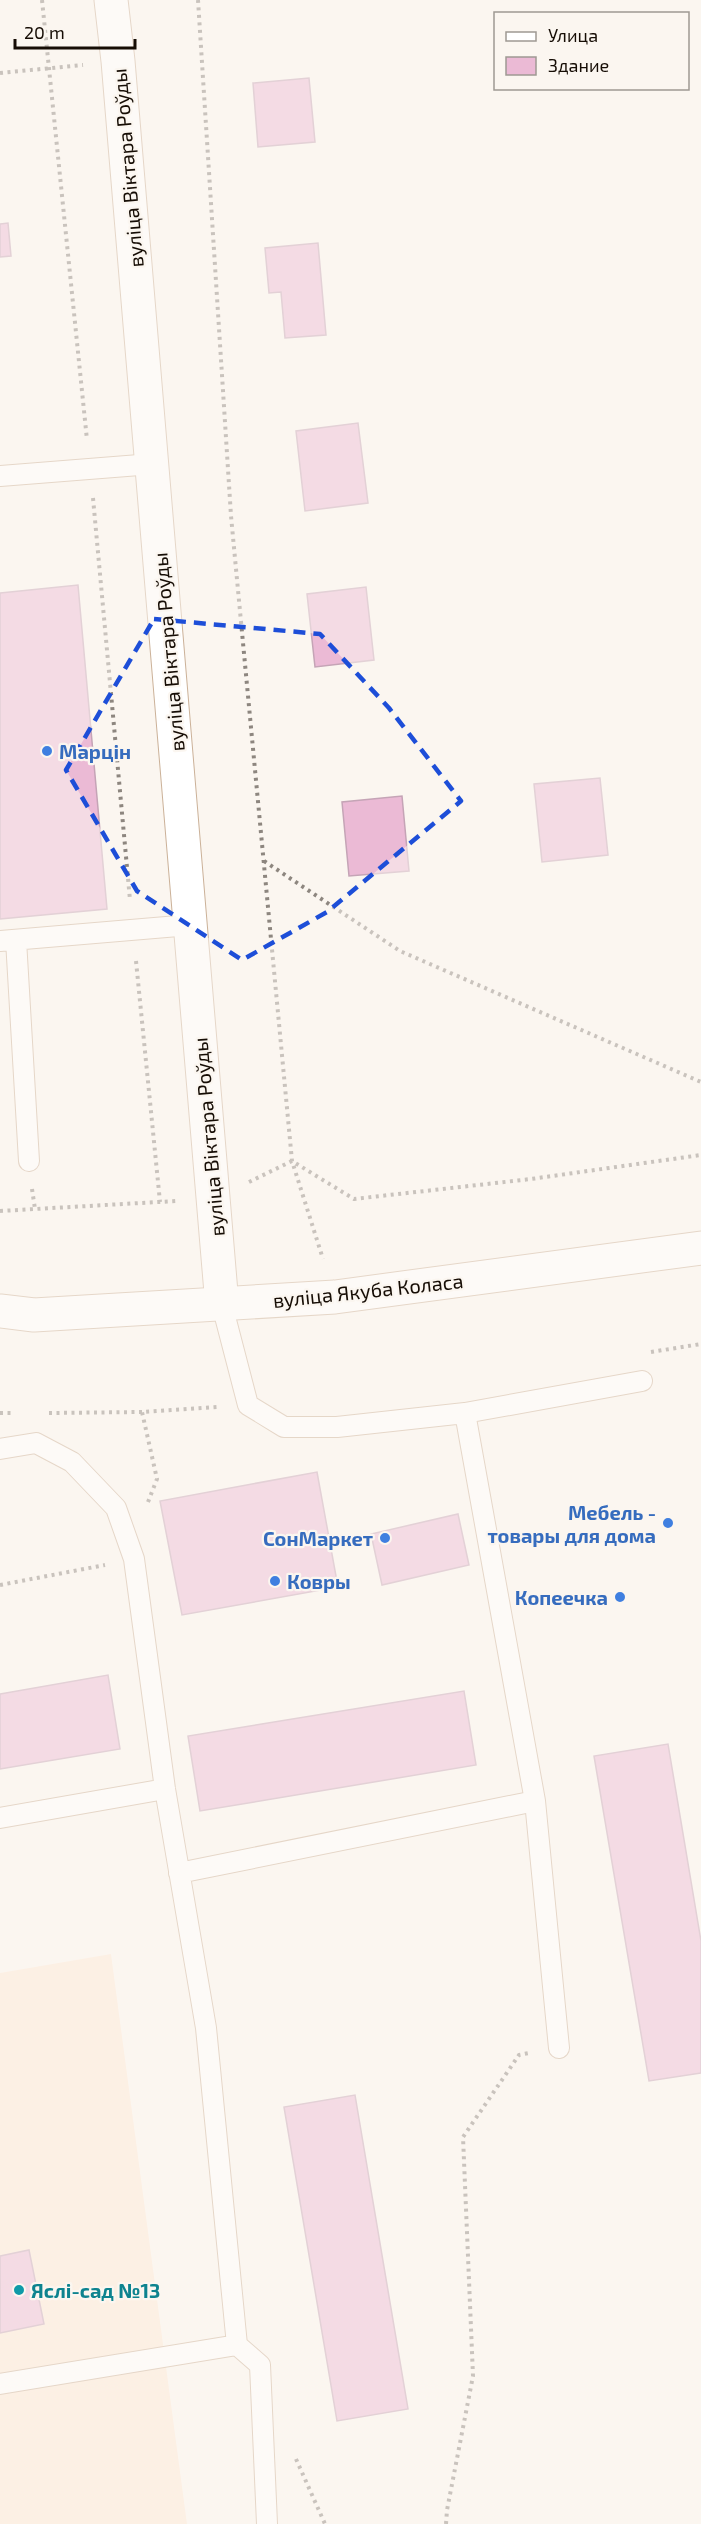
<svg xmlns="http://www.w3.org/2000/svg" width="701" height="2524" font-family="'Exo 2',sans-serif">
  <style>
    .built { fill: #fde9d6 }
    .building { fill: #ebbad5; stroke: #c5a4b6; stroke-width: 1.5 }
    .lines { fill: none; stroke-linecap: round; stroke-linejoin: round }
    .service-casing { stroke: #cbb198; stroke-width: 22 }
    .minor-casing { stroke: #cbb198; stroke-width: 35 }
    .secondary-casing { stroke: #cbb198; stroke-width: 35 }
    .path { stroke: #8d867f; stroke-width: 4; stroke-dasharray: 3 4.5; stroke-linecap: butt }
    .service { stroke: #fff; stroke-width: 20 }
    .minor { stroke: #fff; stroke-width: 33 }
    .secondary { stroke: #fff; stroke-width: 33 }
    .marked { fill: none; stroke: #1d4ed8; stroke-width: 4.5; stroke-dasharray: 12 8; stroke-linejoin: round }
    .shop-dot { fill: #3f7fe0; stroke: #fbf6f0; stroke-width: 2 }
    .culture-dot { fill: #0f9aa8; stroke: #fbf6f0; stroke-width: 2 }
    .labels { text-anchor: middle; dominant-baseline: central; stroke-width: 4.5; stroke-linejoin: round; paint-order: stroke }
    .street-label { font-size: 20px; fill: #160d05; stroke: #fbf6f0 }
    .shop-label { font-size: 20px; font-weight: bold; fill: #366cbe; stroke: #fbf6f0; text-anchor: end }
    .culture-label { font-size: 20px; font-weight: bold; fill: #0d838f; stroke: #fbf6f0; text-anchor: start }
  </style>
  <rect width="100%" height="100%" fill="#fbf6f0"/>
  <path class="built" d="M 111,1954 L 187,2524 L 0,2524 L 0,1973 Z"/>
  <path class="building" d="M 309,78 L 315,142 L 258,147 L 253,83 Z
    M 8,223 L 11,256 L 0,257 L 0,224 Z
    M 318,243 L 326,335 L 285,338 L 281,292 L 269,293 L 265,248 Z
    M 358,423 L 368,503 L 305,511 L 296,431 Z
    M 78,585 L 107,909 L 0,919 L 0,593 Z
    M 366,587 L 374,660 L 315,667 L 307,594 Z
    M 600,778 L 608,855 L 542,862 L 534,784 Z
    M 402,796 L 409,871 L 349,876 L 342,802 Z
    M 317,1472 L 338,1587 L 182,1615 L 160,1501 Z
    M 458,1514 L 469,1565 L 382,1585 L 371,1534 Z
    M 108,1675 L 120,1749 L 0,1769 L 0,1694 Z
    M 464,1691 L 476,1765 L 200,1811 L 188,1736 Z
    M 668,1744 L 701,1941 L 701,2073 L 649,2081 L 594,1756 Z
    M 355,2095 L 408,2409 L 337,2421 L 284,2107 Z
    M 29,2250 L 44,2324 L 0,2333 L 0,2256 Z"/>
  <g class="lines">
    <defs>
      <path id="service" d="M 0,476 L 152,464
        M 16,940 L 29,1161
        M 0,941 L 190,925
        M 222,1305 L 248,1405 L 284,1427 L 337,1427 L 465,1413 L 535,1801 L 559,2048
        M 465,1413 L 642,1381
        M 0,1449 L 36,1443 L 72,1462 L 116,1508 L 134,1559 L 165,1789 L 206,2028 L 237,2345 L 260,2365 L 267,2524
        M 0,1818 L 165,1789
        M 179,1873 L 535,1801
        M 0,2384 L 237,2345"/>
      <path id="minor" d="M 111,0 L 118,61 L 222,1305"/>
      <path id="secondary" d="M 0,1311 L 34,1315 L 335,1297 L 701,1248"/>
    </defs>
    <use href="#service" class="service-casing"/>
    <use href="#minor" class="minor-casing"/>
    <use href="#secondary" class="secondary-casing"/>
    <path class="path" d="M 42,0 L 87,440
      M 198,0 L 231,516 L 292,1161 L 323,1259
      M 0,73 L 83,65
      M 93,498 L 130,900
      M 264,861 L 400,951 L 701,1082
      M 136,961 L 160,1202
      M 249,1182 L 292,1161 L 354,1199 L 531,1179 L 701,1155
      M 32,1189 L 35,1209
      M 0,1211 L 176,1201
      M 651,1352 L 701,1344
      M 0,1413 L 14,1413
      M 49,1413 L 142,1412
      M 148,1502 L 157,1479 L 142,1412 L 218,1407
      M 0,1585 L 105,1565
      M 296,2459 L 325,2524
      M 446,2524 L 447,2510 L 473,2376 L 463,2137 L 519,2055 L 529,2053"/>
    <use href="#service" class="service"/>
    <use href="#minor" class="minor"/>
    <use href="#secondary" class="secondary"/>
  </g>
  <path d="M0 0H701V2524H0ZM 154,619 L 320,634 L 389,708 L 461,801 L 327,912 L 242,960 L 137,891 L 66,770 Z" fill="#fbf6f0" fill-opacity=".55" fill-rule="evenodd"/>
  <path class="marked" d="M 154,619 L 320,634 L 389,708 L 461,801 L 327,912 L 242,960 L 137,891 L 66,770 Z"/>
  <g class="shop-dot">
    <circle cx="47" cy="751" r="6"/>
    <circle cx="668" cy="1523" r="6"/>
    <circle cx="385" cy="1538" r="6"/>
    <circle cx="275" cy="1581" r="6"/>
    <circle cx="620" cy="1597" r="6"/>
  </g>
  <circle class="culture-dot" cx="19" cy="2290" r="6"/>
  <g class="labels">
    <g class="street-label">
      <text transform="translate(127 168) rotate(-95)">вуліца Віктара Роўды</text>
      <text transform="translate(168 652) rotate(-95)">вуліца Віктара Роўды</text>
      <text transform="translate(208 1137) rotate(-95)">вуліца Віктара Роўды</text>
      <text transform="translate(368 1290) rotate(-6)">вуліца Якуба Коласа</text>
    </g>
    <g class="shop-label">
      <text x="59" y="751" text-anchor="start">Марцін</text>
      <text x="656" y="1512">Мебель -<tspan x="656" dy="23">товары для дома</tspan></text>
      <text x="373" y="1538">СонМаркет</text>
      <text x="287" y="1581" text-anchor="start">Ковры</text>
      <text x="608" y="1597">Копеечка</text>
    </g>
    <g class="culture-label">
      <text x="31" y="2290">Яслі-сад №13</text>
    </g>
  </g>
  <rect x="494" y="12" width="195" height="78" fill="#fbf6f0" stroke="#9f9992" stroke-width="1.5"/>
  <rect x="506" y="32" width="30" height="9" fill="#ffffff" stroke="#9f9992" stroke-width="1.5"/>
  <text x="548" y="42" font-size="18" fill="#160d05">Улица</text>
  <rect x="506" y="57" width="30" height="18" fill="#ebbad5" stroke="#9f9992" stroke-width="1.5"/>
  <text x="548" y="72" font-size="18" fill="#160d05">Здание</text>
  <path d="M15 39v9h120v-9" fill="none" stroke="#160d05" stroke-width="3"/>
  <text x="24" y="39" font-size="18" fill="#160d05" stroke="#fbf6f0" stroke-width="4.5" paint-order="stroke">20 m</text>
</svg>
